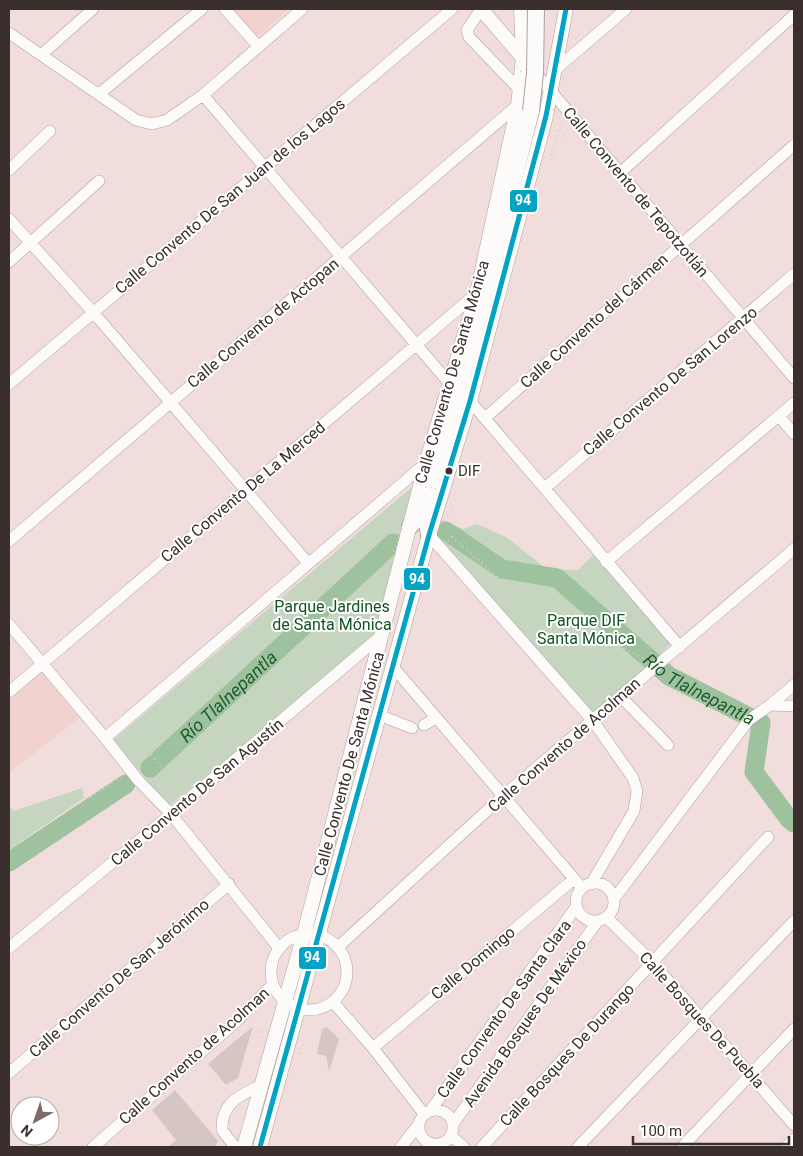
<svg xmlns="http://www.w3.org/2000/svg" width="803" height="1156" font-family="Roboto,sans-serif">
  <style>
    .built { fill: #f2d2cf }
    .green { fill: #c6d5bf }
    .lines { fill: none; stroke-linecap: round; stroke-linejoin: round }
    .river { stroke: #9ec29e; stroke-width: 19 }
    .building { fill: #d5c6c4 }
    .minor-casing { stroke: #afa1a0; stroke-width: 12 }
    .major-casing { stroke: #afa1a0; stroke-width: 15 }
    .highway-casing { stroke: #afa1a0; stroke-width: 18 }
    .path { stroke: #d6d0cf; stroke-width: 2; stroke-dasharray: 1 4; stroke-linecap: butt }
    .minor { stroke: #fdfafa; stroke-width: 11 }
    .major { stroke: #fdfafa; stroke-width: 14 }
    .highway { stroke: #fdfafa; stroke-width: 16 }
    .highway-bridge-casing { stroke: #afa1a0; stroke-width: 18; stroke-linecap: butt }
    .path-bridge { stroke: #d6d0cf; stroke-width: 2; stroke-dasharray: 1 4; stroke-linecap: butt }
    .highway-bridge { stroke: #fdfafa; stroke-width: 16 }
    .bus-1-casing { stroke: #fff; stroke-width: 9 }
    .bus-1 { stroke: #03a3c6; stroke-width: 5 }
    .bus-dot { fill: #3b2f2d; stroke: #fff; stroke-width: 2 }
    .labels { text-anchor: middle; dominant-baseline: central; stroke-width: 4; stroke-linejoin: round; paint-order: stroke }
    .bus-label { font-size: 15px; fill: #3b2f2d; stroke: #fff; text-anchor: start }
    .street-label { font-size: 16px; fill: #3b2f2d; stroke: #fff }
    .park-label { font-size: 16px; fill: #115322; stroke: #fff }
    .water-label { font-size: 18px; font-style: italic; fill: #1e5d2c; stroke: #fff }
    .line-badge { stroke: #fff; stroke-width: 2 }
    .badge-label { font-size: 14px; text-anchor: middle; font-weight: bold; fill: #fff }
  </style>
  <rect width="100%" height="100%" fill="#f1dedc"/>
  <path class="built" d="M 231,9 L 289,9 L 256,38 Z
    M 43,658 L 88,711 L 9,773 L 9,687 Z"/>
  <path class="green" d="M 412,487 L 381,634 L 169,806 L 113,740 Z
    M 442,520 L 463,529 L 477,524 L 506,537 L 548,570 L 578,570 L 593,555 L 671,643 L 593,721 L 439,541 L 436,531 Z
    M 82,788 L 84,798 L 9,850 L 9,805 L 14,811 Z"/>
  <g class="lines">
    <g class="river">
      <path id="s1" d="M 446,531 L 502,569 L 557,578 L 669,676 L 761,723 L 754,772 L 789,819 L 794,823"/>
      <path id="s2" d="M 150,768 L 393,543"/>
      <path d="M 9,862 L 126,784"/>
    </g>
  </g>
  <path class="building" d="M 253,1026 L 238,1078 L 226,1085 L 208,1064 Z
    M 327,1027 L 339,1039 L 329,1072 L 326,1056 L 317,1054 L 322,1029 Z
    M 175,1090 L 218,1141 L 215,1147 L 168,1147 L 176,1140 L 152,1110 Z"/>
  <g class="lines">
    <defs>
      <path id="minor" d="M 225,9 L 258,46
        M 481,9 L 467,30 L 469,37 L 520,90
        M 9,33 L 136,120 L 152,124 L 167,120 L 203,95 L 302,9
        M 41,55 L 93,9
        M 532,69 L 794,378
        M 555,70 L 626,9
        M 99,94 L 202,9
        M 203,95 L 450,384
        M 9,170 L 50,131
        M 620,173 L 794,15
        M 9,219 L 93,312 L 308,563
        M 9,262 L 99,181
        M 9,384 L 452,9
        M 470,401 L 680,647
        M 779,416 L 794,434
        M 485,418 L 794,145
        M 545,488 L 794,274
        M 429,535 L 593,721 L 633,778 L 637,791 L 634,811 L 591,884
        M 9,541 L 518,105
        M 606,562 L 794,403
        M 9,624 L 105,738 L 138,780 L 171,814 L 279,948
        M 393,667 L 582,888
        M 9,692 L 477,293
        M 621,697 L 668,745
        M 770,705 L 794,685
        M 379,715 L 412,728
        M 424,725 L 436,718
        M 105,738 L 426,463
        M576 902a19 19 0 1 1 38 0a19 19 0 1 1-38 0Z
        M 614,899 L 749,720 L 770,705 L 794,706
        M 607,918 L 652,962 L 794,1125
        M271 972a38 38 0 1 1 76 0a38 38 0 1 1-76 0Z
        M 338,947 L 503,796 L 794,549
        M 9,948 L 171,814 L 383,634
        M 333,1002 L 373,1048 L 424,1114
        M 373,1048 L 574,879
        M 9,1073 L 229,884
        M419 1127a17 17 0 1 1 34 0a17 17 0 1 1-34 0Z
        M 431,1110 L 576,907
        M 453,1124 L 597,922
        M 451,1136 L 464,1147
        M 93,1147 L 239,1019 L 273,984
        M 235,1147 L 222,1130 C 221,1102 240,1096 261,1085
        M 401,1147 L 419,1124
        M 482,1147 L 768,837
        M 578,1147 L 794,921
        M 682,1147 L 794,1029
        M 786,1147 L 794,1139"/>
      <path id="major" d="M 481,9 L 523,58
        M 244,1147 L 304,934 L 426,463 L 477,293 L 518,105 L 523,58 L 521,9
        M 260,1147 L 429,535 L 470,401 L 546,116 L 566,9"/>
      <path id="highway" d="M 410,526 L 425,510
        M 429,535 L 425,510 L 459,397 L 531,111"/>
    </defs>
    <use href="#minor" class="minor-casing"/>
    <use href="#major" class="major-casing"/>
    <use href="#highway" class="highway-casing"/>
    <path class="path" d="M 491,41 L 497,50
      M 562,121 L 550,159 L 552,160 L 558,143 L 569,127
      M 407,513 L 369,625 L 270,702 L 174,783 L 138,738 L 257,638 L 287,618 L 358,548 Z
      M 447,516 L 449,517 L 452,504
      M 448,541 L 452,537 L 554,626 L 547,634 L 592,679 L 609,663 L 569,624 L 645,659
      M 603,582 L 649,629
      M 653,684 L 740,716
      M 606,693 L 663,643
      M 9,821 L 93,796 L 122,776
      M 248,1026 L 255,1032 L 263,1029
      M 259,1042 L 263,1030
      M 300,1054 L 304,1042 L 302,1041"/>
    <use href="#minor" class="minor"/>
    <use href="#major" class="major"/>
    <use href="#highway" class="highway"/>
    <defs>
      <path id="highway-bridge" d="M 531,111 L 535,73 L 536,9"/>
    </defs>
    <use href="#highway-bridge" class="highway-bridge-casing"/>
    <path class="path-bridge" d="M 501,48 L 521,72
      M 546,102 L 562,121
      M 411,482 L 455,495"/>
    <use href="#highway-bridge" class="highway-bridge"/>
    <defs>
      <path id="bus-1" d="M 260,1147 L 429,535 L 470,401 L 546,116 L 566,9"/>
    </defs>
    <use href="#bus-1" class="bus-1-casing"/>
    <use href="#bus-1" class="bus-1"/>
  </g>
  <circle class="bus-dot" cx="449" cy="471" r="4.5"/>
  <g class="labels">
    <g class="bus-label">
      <text x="458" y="471">DIF</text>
    </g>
    <g class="street-label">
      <text transform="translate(636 192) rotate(50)">Calle Convento de Tepotzotlán</text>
      <text transform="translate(230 196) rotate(-40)">Calle Convento De San Juan de los Lagos</text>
      <text transform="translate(594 321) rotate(-42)">Calle Convento del Cármen</text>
      <text transform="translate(263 323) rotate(-40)">Calle Convento de Actopan</text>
      <text transform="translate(452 372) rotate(-74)">Calle Convento De Santa Mónica</text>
      <text transform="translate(670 381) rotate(-40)">Calle Convento De San Lorenzo</text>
      <text transform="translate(243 492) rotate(-40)">Calle Convento De La Merced</text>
      <text transform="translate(564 745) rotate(-41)">Calle Convento de Acolman</text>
      <text transform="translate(349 764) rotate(-75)">Calle Convento De Santa Mónica</text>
      <text transform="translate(197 792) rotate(-40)">Calle Convento De San Agustín</text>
      <text transform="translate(473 963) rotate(-40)">Calle Domingo</text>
      <text transform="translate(119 978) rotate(-41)">Calle Convento De San Jerónimo</text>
      <text transform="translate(504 1009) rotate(-54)">Calle Convento De Santa Clara</text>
      <text transform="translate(702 1020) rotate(48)">Calle Bosques De Puebla</text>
      <text transform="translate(525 1023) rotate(-55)">Avenida Bosques De México</text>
      <text transform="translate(567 1055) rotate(-47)">Calle Bosques De Durango</text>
      <text transform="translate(194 1056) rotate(-42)">Calle Convento de Acolman</text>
    </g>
    <g class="park-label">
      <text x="332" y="606">Parque Jardines<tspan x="332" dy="18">de Santa Mónica</tspan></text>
      <text x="586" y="620">Parque DIF<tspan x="586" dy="18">Santa Mónica</tspan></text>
    </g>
    <g class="water-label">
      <text stroke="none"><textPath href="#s1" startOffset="305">Río Tlalnepantla</textPath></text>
      <text stroke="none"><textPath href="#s2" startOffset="106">Río Tlalnepantla</textPath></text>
    </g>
  </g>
  <g class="line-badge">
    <rect x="509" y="189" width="29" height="24" rx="5" fill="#03a3c6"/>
    <rect x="403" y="567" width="28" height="24" rx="5" fill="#03a3c6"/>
    <rect x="298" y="946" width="29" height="24" rx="5" fill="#03a3c6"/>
  </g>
  <g class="badge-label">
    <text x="523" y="205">94</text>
    <text x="417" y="584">94</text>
    <text x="312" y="962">94</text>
  </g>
  <rect width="803" height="1156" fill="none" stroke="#3b2f2d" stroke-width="20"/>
  <g transform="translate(35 1121) rotate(220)"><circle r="24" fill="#ffffff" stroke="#b1acab"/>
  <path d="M0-4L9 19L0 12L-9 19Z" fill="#7b6c6a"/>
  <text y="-8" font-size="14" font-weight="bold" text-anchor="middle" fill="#3b2f2d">N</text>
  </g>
  <path d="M633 1136v8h156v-8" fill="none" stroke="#3b2f2d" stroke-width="2.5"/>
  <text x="640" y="1136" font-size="15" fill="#3b2f2d" stroke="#ffffff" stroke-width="4" paint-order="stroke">100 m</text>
</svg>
